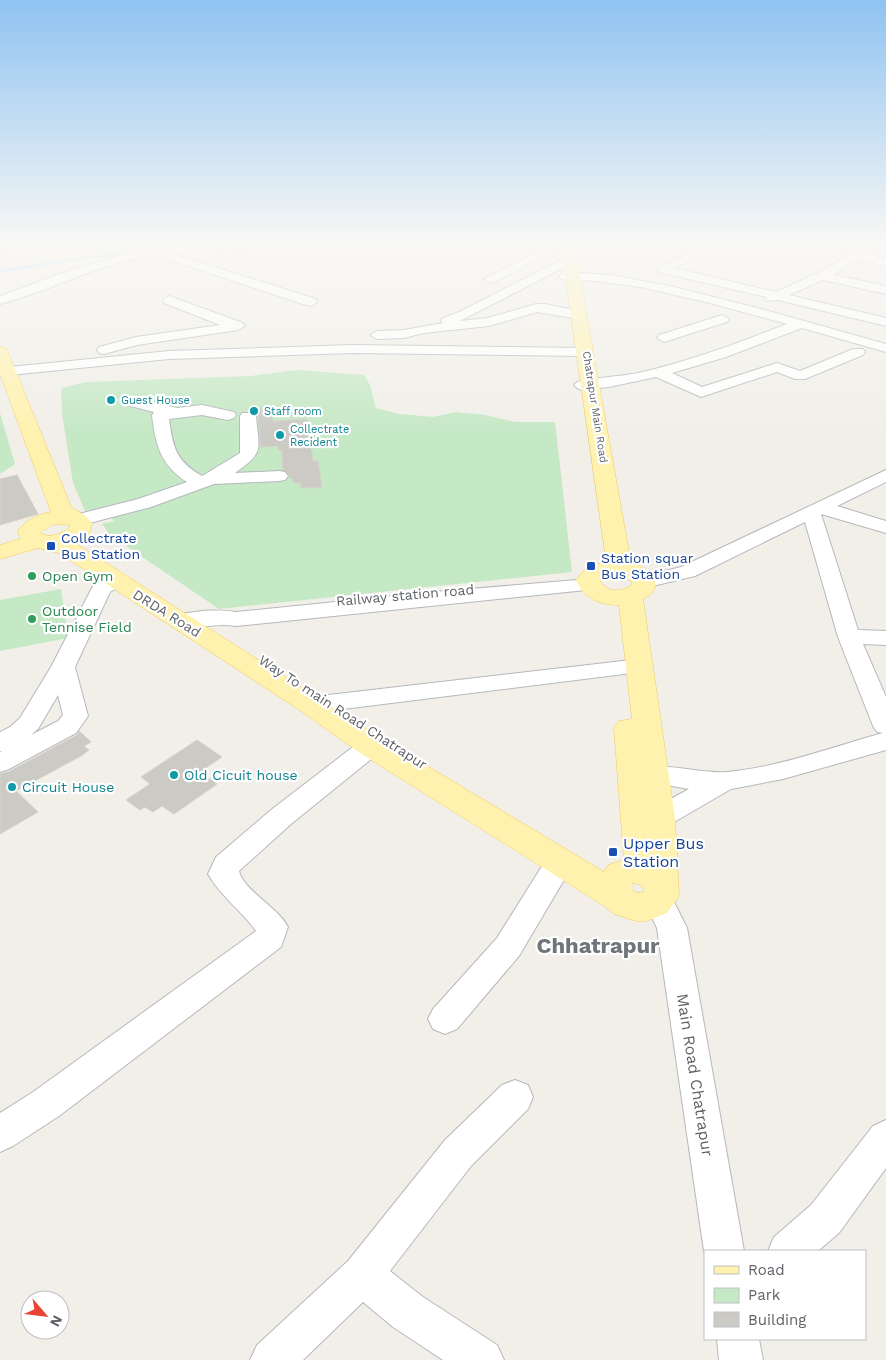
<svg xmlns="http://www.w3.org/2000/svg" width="886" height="1360" font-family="'Work Sans',sans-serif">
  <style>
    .green { fill: #c5e8c5 }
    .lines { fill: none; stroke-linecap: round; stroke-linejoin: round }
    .stream { stroke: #aadaff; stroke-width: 3 }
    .building { fill: #cccac5; stroke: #d6d1c6 }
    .minor-casing { stroke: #b5b8bc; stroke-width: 2 }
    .major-casing { stroke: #f2c960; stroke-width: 1 }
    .minor { fill: #fff; fill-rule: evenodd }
    .major { fill: #fff2af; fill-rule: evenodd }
    .culture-dot { fill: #0f9aa8; stroke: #fff; stroke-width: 2 }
    .transit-dot { fill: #1a4fb4; stroke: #fff; stroke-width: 2 }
    .leisure-dot { fill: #2e9e5b; stroke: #fff; stroke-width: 2 }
    .labels { text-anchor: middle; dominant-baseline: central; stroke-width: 4.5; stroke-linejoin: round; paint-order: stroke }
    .far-culture-label { font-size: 11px; fill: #0d838f; stroke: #fff; text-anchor: start }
    .far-street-label { font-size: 11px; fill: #5f6368; stroke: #fff }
    .transit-label { font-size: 14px; fill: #164399; stroke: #fff; text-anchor: start }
    .leisure-label { font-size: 14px; fill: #27864d; stroke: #fff; text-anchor: start }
    .street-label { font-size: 14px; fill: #5f6368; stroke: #fff }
    .culture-label { font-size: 14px; fill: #0d838f; stroke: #fff; text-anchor: start }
    .near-transit-label { font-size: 16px; fill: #164399; stroke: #fff; text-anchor: start }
    .near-street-label { font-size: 16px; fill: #5f6368; stroke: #fff }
    .near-district-label { font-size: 22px; font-weight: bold; fill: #70757a; stroke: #fff }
  </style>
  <rect width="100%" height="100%" fill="#f1efe8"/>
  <path class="green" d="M 297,370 L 364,375 L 370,385 L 376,408 L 400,414 L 433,417 L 456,412 L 485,415 L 515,422 L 555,422 L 572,572 L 219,609 L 110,535 L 102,524 L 114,521 L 105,509 L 86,513 L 73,483 L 62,413 L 61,388 L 87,382 L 251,376 Z
    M 0,413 L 15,464 L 0,474 Z
    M 61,589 L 68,638 L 0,651 L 0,600 Z"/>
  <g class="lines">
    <path class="stream" d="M 245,248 L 278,245
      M 0,271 L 91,257 L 133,254"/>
  </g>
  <path class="building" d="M 273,408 L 273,421 L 307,419 L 313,461 L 318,461 L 322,487 L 301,488 L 301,483 L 293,483 L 292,478 L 289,478 L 290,475 L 283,470 L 282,450 L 278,450 L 278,446 L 261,447 L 258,416 L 256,412 L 250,411 L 250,409 Z
    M 17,475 L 38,514 L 0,525 L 0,479 Z
    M 79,731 L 91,742 L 84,746 L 89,750 L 81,756 L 16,791 L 38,812 L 0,834 L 0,774 L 10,771 L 77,735 Z
    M 197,740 L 222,757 L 200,772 L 217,784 L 174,814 L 162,806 L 153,812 L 145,807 L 140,810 L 126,800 L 150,784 L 141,777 Z"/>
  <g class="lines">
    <defs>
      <path id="minor" d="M 0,245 L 19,245 L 17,247 L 0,251 Z
        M 206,245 L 256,245 L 250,248 L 174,254 L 316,299 L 317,302 L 311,306 L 306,305 L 164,258 L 163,255 C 105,259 55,290 0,304 L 0,296 L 70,270 L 141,250 Z
        M 551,245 L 565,245 L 494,282 L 490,283 L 484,279 Z
        M 867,245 L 881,245 L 880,247 L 865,254 L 886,258 L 886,266 L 856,259 L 834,275 L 886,286 L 886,294 L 823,280 L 789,295 L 886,318 L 886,326 L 778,300 L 767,301 L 766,297 L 659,272 L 657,269 L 686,255 L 692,258 L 674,268 L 776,292 L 824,270 L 844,258 L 849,253 Z
        M 570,259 L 576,263 L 574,265 L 565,267 L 460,321 L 488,318 L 536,304 L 545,304 L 584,312 L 586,315 L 584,318 L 579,319 L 537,312 L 489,326 L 424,333 L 404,338 L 377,339 L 370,335 L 377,331 L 404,330 L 443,323 L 441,321 L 443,318 L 459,312 L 559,261 Z
        M 565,272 L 610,275 L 670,286 L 765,310 L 886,344 L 886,352 L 802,328 L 726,357 L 672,373 L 702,387 L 777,363 L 800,371 L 853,349 L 863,349 L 865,352 L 863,355 L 805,379 L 795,379 L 777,372 L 701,397 L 656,377 L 609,387 L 582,390 L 577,388 L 574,385 L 577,382 C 596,377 618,377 638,373 C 688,362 738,343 787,324 L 706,302 L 640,287 L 595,281 L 561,279 L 559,276 Z
        M 169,296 L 243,323 L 245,326 L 238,330 L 137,345 L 104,354 L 99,353 L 97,350 L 99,347 L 136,337 L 220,325 L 164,303 L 163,300 Z
        M 722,315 L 729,319 L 727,322 L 664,342 L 657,338 L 659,335 Z
        M 352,345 L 586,348 L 591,349 L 593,352 L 591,355 L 586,356 L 352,353 L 169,359 L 0,376 L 0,368 L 169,351 Z
        M 133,397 L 177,408 L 202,405 L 234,412 L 236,415 L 234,418 L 228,420 L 202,415 L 169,419 C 173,448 176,461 202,476 L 240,453 L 240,416 L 242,413 L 254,413 L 256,416 C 259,450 265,452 235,473 L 279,471 L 285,472 L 288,476 L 285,480 L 279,481 L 214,484 L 151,507 L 78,526 L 71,524 L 68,520 L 71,516 L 138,499 L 187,482 C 161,466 155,444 152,415 L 154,412 L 127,405 L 125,402 L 127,399 Z
        M 886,470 L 886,482 L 837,506 L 886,521 L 886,533 L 821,514 L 858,630 L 886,631 L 886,645 L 863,644 L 886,697 L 886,750 L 783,779 L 731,789 L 669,825 L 659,828 L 649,825 L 645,818 L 649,811 L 689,789 L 644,781 L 640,775 L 644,769 C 666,762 701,774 727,772 C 780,767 832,747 883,733 L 877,732 L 873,726 L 838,637 L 805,522 L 695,576 L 644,588 L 637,586 L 634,582 L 637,578 L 681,567 Z
        M 117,574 L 124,576 L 127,580 L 124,584 L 110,592 L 75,667 L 88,716 L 76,733 L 9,769 L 0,772 L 0,752 L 2,751 L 0,751 L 0,732 L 10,727 L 20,718 L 51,667 L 94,584 ZM 58,695 L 63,715 L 58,721 L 31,735 L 38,729 Z
        M 589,579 L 596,581 L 600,585 L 596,589 L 236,626 C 215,622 193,631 173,626 L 170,621 L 173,616 C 193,611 216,609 236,612 L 434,592 Z
        M 640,659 L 648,661 L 652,666 L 648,671 L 311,713 L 302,710 L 299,705 L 302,700 L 311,697 Z
        M 371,737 L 380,740 L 384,746 L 380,752 L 291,824 L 239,871 C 244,891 278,907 288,927 L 281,947 L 59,1116 L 13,1146 L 0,1152 L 0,1113 L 33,1092 L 256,931 C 242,911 221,897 208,874 L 216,857 L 271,810 L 362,740 Z
        M 559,852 L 569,855 L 574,863 L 519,956 L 457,1029 L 445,1034 L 433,1029 L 428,1019 L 433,1009 L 497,938 L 549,855 Z
        M 659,890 L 670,894 L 687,928 L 744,1251 L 705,1251 L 705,1253 L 704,1251 L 657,928 L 644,902 L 648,894 Z
        M 515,1080 L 528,1085 L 533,1097 L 528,1109 L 471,1166 L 390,1271 L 423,1297 L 497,1345 L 504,1360 L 443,1360 L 393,1327 L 363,1302 L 303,1360 L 250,1360 L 257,1345 L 348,1261 L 445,1140 L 502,1085 Z
        M 886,1120 L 886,1168 L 839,1233 L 818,1251 L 768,1251 L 774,1237 L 811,1205 L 873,1126 Z
        M 717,1339 L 759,1339 L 763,1360 L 719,1360 Z"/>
      <path id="major" d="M 561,245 L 574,245 L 629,552 L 634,564 C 653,570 666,588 643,599 L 675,818 L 679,896 L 667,913 L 646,921 L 636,921 L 614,914 L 606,907 L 360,753 L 301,711 L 59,553 L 38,548 L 0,559 L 0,545 L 20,539 L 18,531 C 26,519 37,515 51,512 L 0,374 L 0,347 L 6,348 L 8,352 L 71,507 C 78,512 87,515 92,523 C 91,535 86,538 75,543 L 382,739 L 604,872 L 608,865 L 624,860 L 614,728 L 619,721 L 632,719 L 619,605 C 599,605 583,598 576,580 L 587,567 L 609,561 L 605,552 ZM 54,524 L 70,525 L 69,528 C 60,534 50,539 40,533 ZM 611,575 L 622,576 L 632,582 L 632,585 C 622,592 607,593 600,581 L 603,577 ZM 632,883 L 639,884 L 644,889 L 644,892 L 637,893 L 632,890 Z"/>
    </defs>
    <use href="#minor" class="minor-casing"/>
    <use href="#major" class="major-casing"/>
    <use href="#minor" class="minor"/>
    <use href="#major" class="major"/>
  </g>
  <linearGradient id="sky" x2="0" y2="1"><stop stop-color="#8fc3f1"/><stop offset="0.56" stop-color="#f9f8f5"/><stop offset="1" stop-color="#f9f8f5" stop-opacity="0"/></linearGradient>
  <rect width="886" height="435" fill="url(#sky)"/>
  <g class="culture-dot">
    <circle cx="111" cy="400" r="5"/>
    <circle cx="254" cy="411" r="5"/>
    <circle cx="280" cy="435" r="5"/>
    <circle cx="174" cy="775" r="5"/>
    <circle cx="12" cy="787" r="5"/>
  </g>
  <g class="transit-dot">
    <rect x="46" y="541" width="10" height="10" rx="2.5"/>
    <rect x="586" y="561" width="10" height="10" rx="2.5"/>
    <rect x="608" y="847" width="10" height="10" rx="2.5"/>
  </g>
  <g class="leisure-dot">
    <circle cx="32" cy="576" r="5"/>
    <circle cx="32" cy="619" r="5"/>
  </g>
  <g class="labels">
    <g class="far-culture-label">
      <text x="121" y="400">Guest House</text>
      <text x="264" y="411">Staff room</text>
      <text x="290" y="429">Collectrate<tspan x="290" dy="13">Recident</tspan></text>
    </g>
    <g class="far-street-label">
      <text transform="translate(595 407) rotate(81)">Chatrapur Main Road</text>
    </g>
    <g class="transit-label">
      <text x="61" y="538">Collectrate<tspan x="61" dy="16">Bus Station</tspan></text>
      <text x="601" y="558">Station squar<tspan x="601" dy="16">Bus Station</tspan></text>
    </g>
    <g class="leisure-label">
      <text x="42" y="576">Open Gym</text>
      <text x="42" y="611">Outdoor<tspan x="42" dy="16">Tennise Field</tspan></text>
    </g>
    <g class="street-label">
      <text transform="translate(405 595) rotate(-5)">Railway station road</text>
      <text transform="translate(167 613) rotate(32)">DRDA Road</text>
      <text transform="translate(343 712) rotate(33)">Way To main Road Chatrapur</text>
    </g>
    <g class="culture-label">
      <text x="184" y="775">Old Cicuit house</text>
      <text x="22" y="787">Circuit House</text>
    </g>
    <g class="near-transit-label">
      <text x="623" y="843">Upper Bus<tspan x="623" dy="18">Station</tspan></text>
    </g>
    <g class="near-street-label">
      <text transform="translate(695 1075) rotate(81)">Main Road Chatrapur</text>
    </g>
    <g class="near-district-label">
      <text x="598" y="945">Chhatrapur</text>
    </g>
  </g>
  <rect x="704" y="1250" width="162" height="90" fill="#ffffff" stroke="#bfc1c3"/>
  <rect x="714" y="1266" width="25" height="8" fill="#fff2af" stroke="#bfc1c3"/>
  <text x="748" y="1275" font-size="15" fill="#5f6368">Road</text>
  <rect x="714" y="1288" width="25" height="15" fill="#c5e8c5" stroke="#bfc1c3"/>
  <text x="748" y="1300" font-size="15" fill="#5f6368">Park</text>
  <rect x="714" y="1312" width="25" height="15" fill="#cccac5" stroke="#bfc1c3"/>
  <text x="748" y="1325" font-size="15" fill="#5f6368">Building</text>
  <g transform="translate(45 1315) rotate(118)"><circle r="24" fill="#ffffff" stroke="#bfc1c3"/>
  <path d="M0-4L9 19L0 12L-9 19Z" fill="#ea4335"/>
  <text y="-8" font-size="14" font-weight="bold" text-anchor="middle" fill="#5f6368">N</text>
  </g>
</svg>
